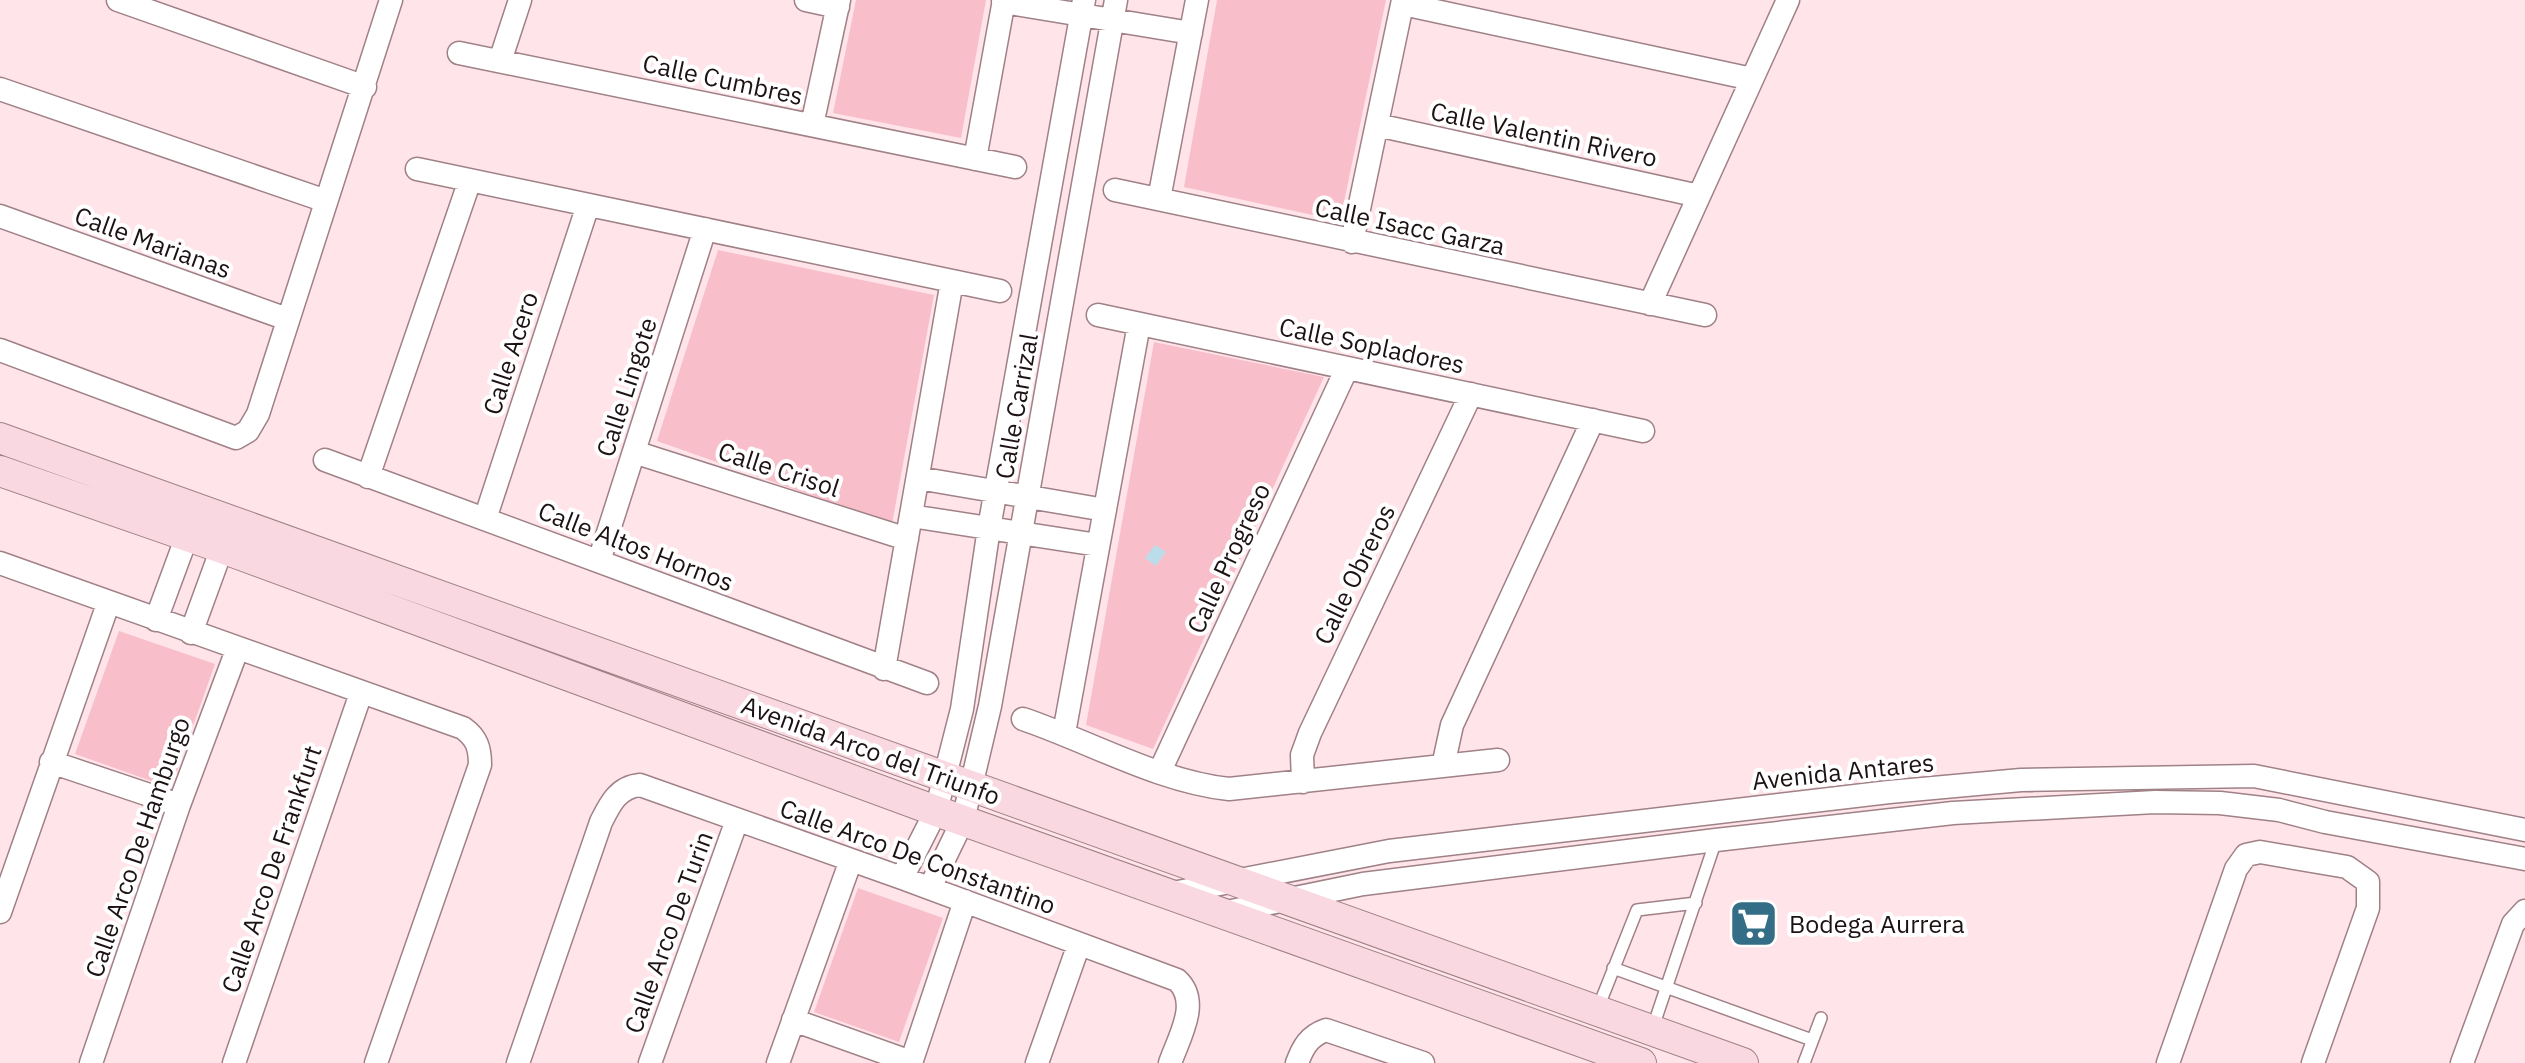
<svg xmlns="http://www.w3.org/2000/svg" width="2525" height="1063" font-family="'IBM Plex Sans',sans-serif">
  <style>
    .green { fill: #f8bfcb }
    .building { fill: #bddcea }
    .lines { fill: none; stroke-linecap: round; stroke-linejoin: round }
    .lane-casing { stroke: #9f8187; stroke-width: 14 }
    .street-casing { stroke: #9f8187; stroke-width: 25 }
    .secondary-casing { stroke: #9f8187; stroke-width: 32 }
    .lane { stroke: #fff; stroke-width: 11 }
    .street { stroke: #fff; stroke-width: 22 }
    .secondary { stroke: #fad8e1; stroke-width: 30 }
    .labels { text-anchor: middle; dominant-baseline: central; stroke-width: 8; stroke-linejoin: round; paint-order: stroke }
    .street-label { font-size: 25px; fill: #1c1113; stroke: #fff }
    .poi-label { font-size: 25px; fill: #1c1113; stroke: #fff; text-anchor: start }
  </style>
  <rect width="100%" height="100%" fill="#ffe4e9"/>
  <path class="green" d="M 856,0 L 986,0 L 961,138 L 833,113 Z
    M 1217,0 L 1386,0 L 1340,221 L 1184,187 Z
    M 718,250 L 934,295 L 892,524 L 657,441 Z
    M 1154,342 L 1324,377 L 1153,749 L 1086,725 Z
    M 119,631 L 215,664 L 171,788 L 75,754 Z
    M 858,888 L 943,918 L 899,1042 L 814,1012 Z"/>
  <path class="building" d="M 1155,545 L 1166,552 L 1156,566 L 1145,558 Z"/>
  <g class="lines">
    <defs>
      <path id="lane" d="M 1613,968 L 1812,1040
        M 1598,1008 L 1637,910 L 1696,903
        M 1652,1030 L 1716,840
        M 1804,1063 L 1821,1018"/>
      <path id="street" d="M 118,0 L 365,87
        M 806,0 L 838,7
        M 1003,2 L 1191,33
        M 1403,4 L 1752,79
        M 459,53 L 1015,167
        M 500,61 L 520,0
        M 0,89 L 326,201
        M 812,125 L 839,0
        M 1377,125 L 1699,196
        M 975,159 L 1004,0
        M 417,169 L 1000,291
        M 1115,190 L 1705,315
        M 1159,199 L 1197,0
        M 0,216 L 287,319
        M 1352,242 L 1403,0
        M 1650,304 L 1788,0
        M 1098,315 L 1643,431
        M 0,350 L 236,438 L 248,431 L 258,414 L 391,0
        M 634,452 L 907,539
        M 325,460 L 927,683
        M 368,477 L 470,180
        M 918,478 L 1105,510
        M 911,516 L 1098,545
        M 485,519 L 588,205
        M 599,561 L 705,229
        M 0,563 L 463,728 C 477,738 480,748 480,765 L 376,1063
        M 156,620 L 187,536
        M 191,633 L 222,548
        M 884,669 L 952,281
        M 1023,719 C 1088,741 1160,782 1229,789 L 1498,760
        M 1064,733 L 1139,324
        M 51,762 L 179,805
        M 1443,766 L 1452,725 L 1593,420
        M 1160,771 L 1347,368
        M 1303,782 L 1302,755 L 1310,733 L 1471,394
        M 902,878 L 936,811 L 962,709 L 989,528 L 1084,0
        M 930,888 L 963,820 L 990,706 L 1116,0
        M 1168,894 L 1389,851 L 1889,792 L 2021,780 L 2254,776 L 2525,830
        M 0,912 L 108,604
        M 1222,913 L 1363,884 L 1716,840 L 1953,813 L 2155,802 L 2220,803 L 2279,810 L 2325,822 L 2525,859
        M 793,1020 L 911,1062
        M 91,1063 L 179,805 L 237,650
        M 234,1063 L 361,693
        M 518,1063 L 601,822 C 610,804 618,787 640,785 L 902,878 L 1177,980 C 1201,1002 1179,1037 1170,1063
        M 650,1063 L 737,820
        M 778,1063 L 851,860
        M 911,1063 L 965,901
        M 1037,1063 L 1079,944
        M 1297,1063 C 1303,1047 1309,1036 1326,1030 L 1423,1063
        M 2168,1063 L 2236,869 L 2246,855 L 2260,852 L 2347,867 L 2368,882 L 2368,908 L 2313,1063
        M 2462,1063 L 2513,924 L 2525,911"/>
      <path id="secondary" d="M 0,438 L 1743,1063
        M 0,471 L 222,548 L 936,811 L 1641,1063"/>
    </defs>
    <use href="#lane" class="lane-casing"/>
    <use href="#street" class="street-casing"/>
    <use href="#secondary" class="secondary-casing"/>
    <use href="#lane" class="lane"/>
    <use href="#street" class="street"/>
    <use href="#secondary" class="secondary"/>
  </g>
  <defs>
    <symbol id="supermarket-square" viewBox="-11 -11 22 22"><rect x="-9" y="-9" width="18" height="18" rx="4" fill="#336e86" stroke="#fff"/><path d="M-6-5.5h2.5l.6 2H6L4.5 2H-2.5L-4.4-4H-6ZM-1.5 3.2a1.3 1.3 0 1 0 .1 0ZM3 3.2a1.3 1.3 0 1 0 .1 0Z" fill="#fff"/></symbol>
  </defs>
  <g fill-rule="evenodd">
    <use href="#supermarket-square" x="1726" y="896" width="55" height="55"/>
  </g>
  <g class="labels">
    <g class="street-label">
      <text transform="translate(723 79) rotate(12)">Calle Cumbres</text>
      <text transform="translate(1544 134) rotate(12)">Calle Valentin Rivero</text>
      <text transform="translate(1410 226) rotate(12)">Calle Isacc Garza</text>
      <text transform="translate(153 242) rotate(20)">Calle Marianas</text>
      <text transform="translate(1372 345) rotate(12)">Calle Sopladores</text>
      <text transform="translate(510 353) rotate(-72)">Calle Acero</text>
      <text transform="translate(626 387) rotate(-72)">Calle Lingote</text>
      <text transform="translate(1016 406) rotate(-80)">Calle Carrizal</text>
      <text transform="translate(779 469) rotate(18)">Calle Crisol</text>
      <text transform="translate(636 546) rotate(21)">Calle Altos Hornos</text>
      <text transform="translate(1228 558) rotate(-65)">Calle Progreso</text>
      <text transform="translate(1354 574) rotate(-64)">Calle Obreros</text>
      <text transform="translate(871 750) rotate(20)">Avenida Arco del Triunfo</text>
      <text transform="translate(1843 771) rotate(-6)">Avenida Antares</text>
      <text transform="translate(137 847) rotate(-71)">Calle Arco De Hamburgo</text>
      <text transform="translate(918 856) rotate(20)">Calle Arco De Constantino</text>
      <text transform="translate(271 869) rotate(-71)">Calle Arco De Frankfurt</text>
      <text transform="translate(668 932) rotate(-70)">Calle Arco De Turin</text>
    </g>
    <g class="poi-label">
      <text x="1789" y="923">Bodega Aurrera</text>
    </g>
  </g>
</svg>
